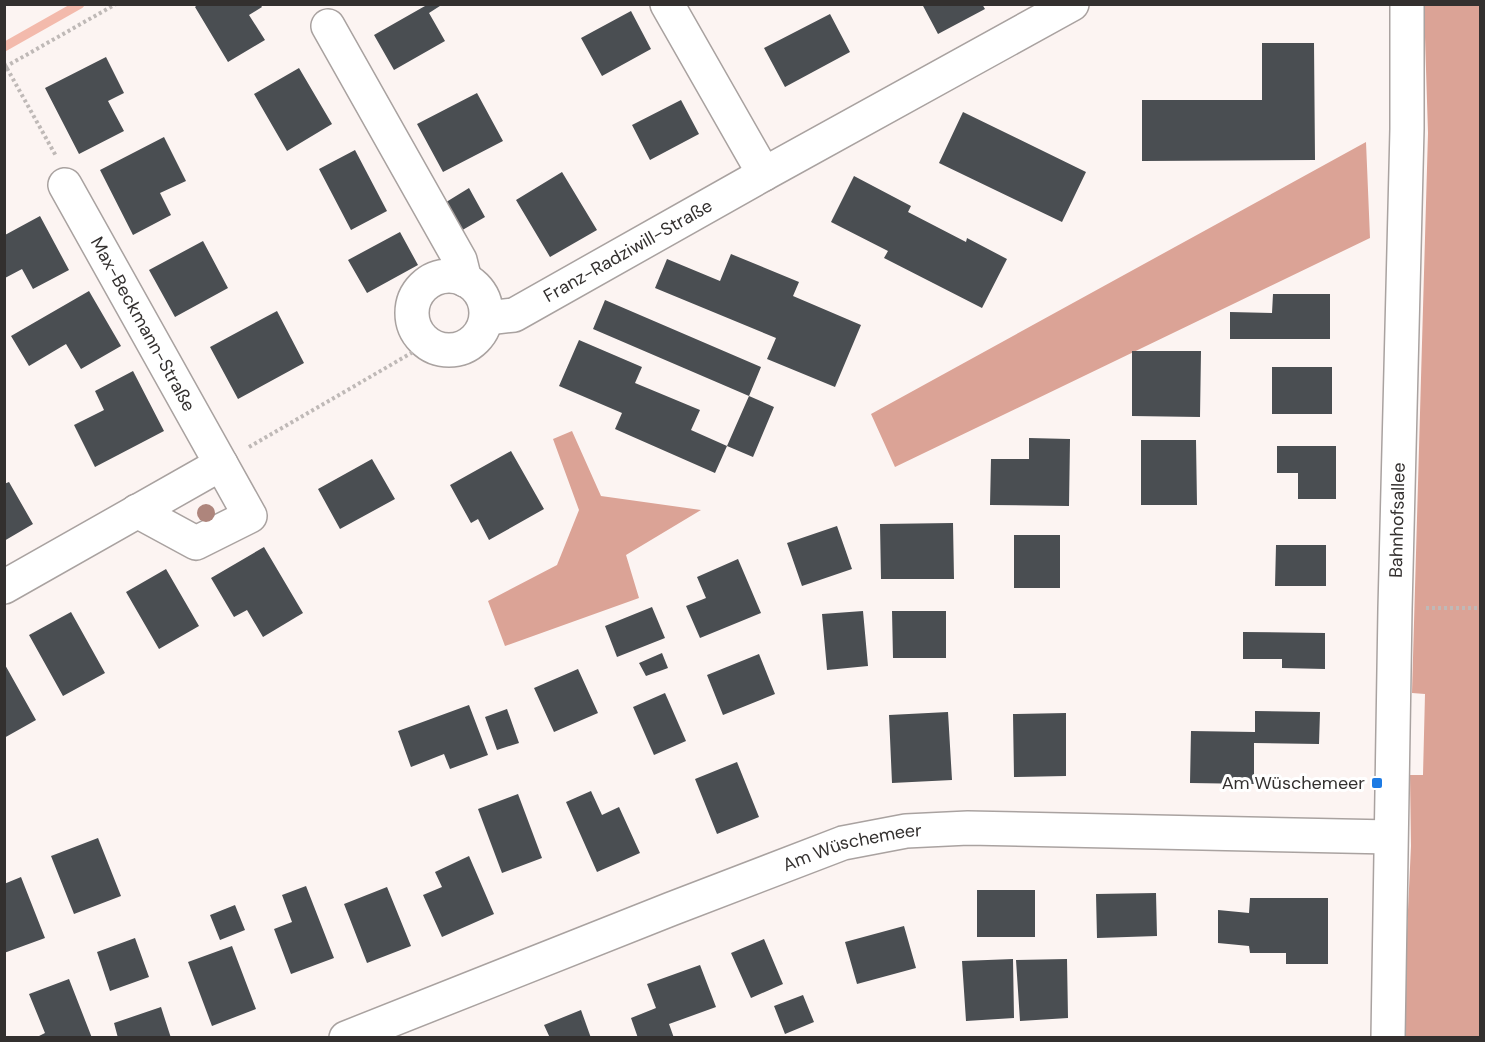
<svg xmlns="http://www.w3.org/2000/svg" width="1485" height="1042" font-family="'DM Sans',sans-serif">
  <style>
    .forest { fill: #dba396 }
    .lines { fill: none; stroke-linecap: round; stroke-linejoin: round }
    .stream { stroke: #f3baac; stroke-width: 9 }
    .building { fill: #4a4e52 }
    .minor-casing { stroke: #a9a2a0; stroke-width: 36 }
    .path { stroke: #bfb9b7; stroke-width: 4; stroke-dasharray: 3 3; stroke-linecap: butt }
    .minor { stroke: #fff; stroke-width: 33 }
    .tree { fill: #ae857c }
    .poi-dot { fill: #1d7be4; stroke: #fff; stroke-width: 2 }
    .labels { text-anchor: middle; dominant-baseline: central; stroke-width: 6; stroke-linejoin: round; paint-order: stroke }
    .street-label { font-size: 18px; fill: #33302f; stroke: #fff }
    .poi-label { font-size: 18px; fill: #33302f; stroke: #fff; text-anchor: end }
  </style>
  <rect width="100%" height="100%" fill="#fcf4f2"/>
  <path class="forest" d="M 1424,5 L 1480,5 L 1480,1037 L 1402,1038 L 1411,846 L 1410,775 L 1423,775 L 1425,694 L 1412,693 L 1428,133 Z
    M 1366,142 L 1370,238 L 895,467 L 871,414 Z
    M 572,431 L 601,496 L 701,510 L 626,555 L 639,598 L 505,646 L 488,601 L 557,565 L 579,510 L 553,439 Z"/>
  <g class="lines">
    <path class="stream" d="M 4,47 L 80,4"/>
  </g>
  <path class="building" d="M 198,4 L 260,4 L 262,7 L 249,15 L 265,40 L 228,62 L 195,7 Z
    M 424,4 L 443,4 L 429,13 L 445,41 L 394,70 L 374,35 L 425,6 Z
    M 922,4 L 982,4 L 985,9 L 938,34 Z
    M 631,11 L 651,49 L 602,76 L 581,38 Z
    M 830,14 L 850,52 L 785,87 L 764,48 Z
    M 1262,43 L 1314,43 L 1315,160 L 1142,161 L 1142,100 L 1262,100 Z
    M 106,57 L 124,93 L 108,101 L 124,131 L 79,154 L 45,88 Z
    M 299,68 L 332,124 L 287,151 L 254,94 Z
    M 477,93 L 503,141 L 443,172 L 417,124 Z
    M 681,100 L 699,134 L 650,160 L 632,125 Z
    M 963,112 L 1086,172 L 1062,222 L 939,163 Z
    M 164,137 L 186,181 L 160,193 L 171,215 L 133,235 L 100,170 Z
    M 355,150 L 387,211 L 351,230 L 319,169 Z
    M 562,172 L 597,230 L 550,257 L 516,200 Z
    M 854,176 L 911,206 L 908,212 L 966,242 L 967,238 L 1007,259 L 982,308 L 884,258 L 888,251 L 831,222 Z
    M 469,188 L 485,217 L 459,232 L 443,204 Z
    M 40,216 L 69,270 L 33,289 L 22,269 L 5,278 L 5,235 Z
    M 400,232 L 418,265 L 367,293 L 348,260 Z
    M 203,241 L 228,288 L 175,317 L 149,270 Z
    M 731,254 L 799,282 L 793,296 L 861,325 L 835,387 L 767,359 L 776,338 L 655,288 L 667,259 L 720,281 Z
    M 89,291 L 121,346 L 81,369 L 66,344 L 29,366 L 11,336 Z
    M 1273,294 L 1330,294 L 1330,339 L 1230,339 L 1230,312 L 1272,313 Z
    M 605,300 L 761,367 L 749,396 L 593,329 Z
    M 277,311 L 304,363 L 238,399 L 210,347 Z
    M 579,340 L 642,367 L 635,383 L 700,410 L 691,430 L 727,446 L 715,473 L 615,429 L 622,413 L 559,386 Z
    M 1132,351 L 1201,351 L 1200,417 L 1132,416 Z
    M 1272,367 L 1332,367 L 1332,414 L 1272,414 Z
    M 133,371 L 164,431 L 95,467 L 74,425 L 104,410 L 95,391 Z
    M 749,396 L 774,407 L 753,457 L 727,446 Z
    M 1029,438 L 1070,439 L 1069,506 L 990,505 L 991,459 L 1029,459 Z
    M 1141,440 L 1196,440 L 1197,505 L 1141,505 Z
    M 1277,446 L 1336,446 L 1336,499 L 1298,499 L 1298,473 L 1277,473 Z
    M 511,451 L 544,509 L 489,540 L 478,519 L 471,523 L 450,485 Z
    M 372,459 L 395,499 L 340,529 L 318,489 Z
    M 9,482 L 33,524 L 4,541 L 4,484 Z
    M 953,523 L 954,579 L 881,579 L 880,524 Z
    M 837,526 L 852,569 L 802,586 L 787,543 Z
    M 1014,535 L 1060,535 L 1060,588 L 1014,588 Z
    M 1276,545 L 1326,545 L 1326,586 L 1275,586 Z
    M 264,547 L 303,613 L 263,637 L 247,610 L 234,617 L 211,578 Z
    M 738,559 L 761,613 L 700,638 L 686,606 L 706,598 L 697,577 Z
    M 166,569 L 199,626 L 159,649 L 126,592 Z
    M 652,607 L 665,638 L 617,657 L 605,626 Z
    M 863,611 L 868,666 L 827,670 L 822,614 Z
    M 892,611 L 946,611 L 946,658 L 893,658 Z
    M 71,612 L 105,673 L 63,696 L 29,635 Z
    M 1243,632 L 1325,633 L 1325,669 L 1282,668 L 1282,659 L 1243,659 Z
    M 662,653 L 668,668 L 646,676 L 639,663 Z
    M 759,654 L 775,694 L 723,715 L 707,675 Z
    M 4,663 L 36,720 L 4,738 Z
    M 578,669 L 598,713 L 554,732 L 534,688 Z
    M 665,693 L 686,741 L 654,755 L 633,707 Z
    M 469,705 L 488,755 L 450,769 L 444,754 L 411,767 L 398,731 Z
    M 507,709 L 519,743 L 497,750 L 485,717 Z
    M 1255,711 L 1320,712 L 1319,744 L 1254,743 L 1254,784 L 1190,783 L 1191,731 L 1255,732 Z
    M 948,712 L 952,780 L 892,783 L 889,715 Z
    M 1066,713 L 1066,776 L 1014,777 L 1013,714 Z
    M 737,762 L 759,817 L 717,834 L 695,779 Z
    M 591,791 L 602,815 L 619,807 L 640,853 L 597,872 L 566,802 Z
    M 518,794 L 542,858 L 502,873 L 478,809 Z
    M 98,838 L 121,896 L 74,914 L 51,856 Z
    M 469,856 L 494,914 L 442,937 L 423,895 L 442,887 L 435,872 Z
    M 21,877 L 45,938 L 4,953 L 4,884 Z
    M 306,886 L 334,958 L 291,974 L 274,929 L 292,922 L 282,895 Z
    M 387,887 L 411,946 L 367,963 L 344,904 Z
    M 977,890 L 1035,890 L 1035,937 L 977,937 Z
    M 1156,893 L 1157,936 L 1097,938 L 1096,894 Z
    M 1250,898 L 1328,898 L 1328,964 L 1286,964 L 1286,953 L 1250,953 L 1249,946 L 1218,943 L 1218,910 L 1249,913 Z
    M 235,905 L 245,930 L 220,940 L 210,915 Z
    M 904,926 L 916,968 L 857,984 L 845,942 Z
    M 135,938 L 149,977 L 110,991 L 97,952 Z
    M 764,939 L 783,984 L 751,998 L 731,953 Z
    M 232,946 L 256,1009 L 212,1026 L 188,962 Z
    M 1013,959 L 1014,1018 L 966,1021 L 962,961 Z
    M 1067,959 L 1068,1018 L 1020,1021 L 1016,960 Z
    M 700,965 L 716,1007 L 669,1024 L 674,1038 L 638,1038 L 631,1018 L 656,1008 L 647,984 Z
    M 69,979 L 92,1038 L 35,1038 L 45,1033 L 29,994 Z
    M 803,995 L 814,1022 L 785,1034 L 774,1006 Z
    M 161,1007 L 171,1038 L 118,1038 L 114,1023 Z
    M 581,1010 L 591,1038 L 550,1038 L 544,1025 Z"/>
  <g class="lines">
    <defs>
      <g id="minor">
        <path d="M 667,4 L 764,174"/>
        <path d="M 328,26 L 460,260 L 465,280"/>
        <circle cx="449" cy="313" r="37"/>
        <path id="s1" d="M 487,318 L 514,315 L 764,174 L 1072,4"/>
        <path d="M 137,511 L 196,543 L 250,516 L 221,464"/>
        <path d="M 4,587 L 221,464 L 65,185"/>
        <path id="s2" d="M 346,1038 L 671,909 L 843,843 L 906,831 L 968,828 L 1390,837"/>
        <path id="s3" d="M 1388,1038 L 1395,609 L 1407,129 L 1407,4"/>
      </g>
    </defs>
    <use href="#minor" class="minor-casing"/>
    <path class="path" d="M 4,63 L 56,156
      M 5,67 L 116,4
      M 249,447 L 427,344
      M 1426,608 L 1480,608"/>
    <use href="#minor" class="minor"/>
  </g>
  <circle class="tree" cx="206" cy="513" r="9"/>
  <rect class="poi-dot" x="1371" y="777" width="12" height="12" rx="3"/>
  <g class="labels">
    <g class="street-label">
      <text stroke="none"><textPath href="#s1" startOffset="158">Franz-Radziwill-Straße</textPath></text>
      <text transform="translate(143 324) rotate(61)">Max-Beckmann-Straße</text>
      <text stroke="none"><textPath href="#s3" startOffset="518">Bahnhofsallee</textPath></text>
      <text stroke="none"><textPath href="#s2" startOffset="542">Am Wüschemeer</textPath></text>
    </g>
    <g class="poi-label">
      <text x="1365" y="783">Am Wüschemeer</text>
    </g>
  </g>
  <rect width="1485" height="1042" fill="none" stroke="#33302f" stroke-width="12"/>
</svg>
